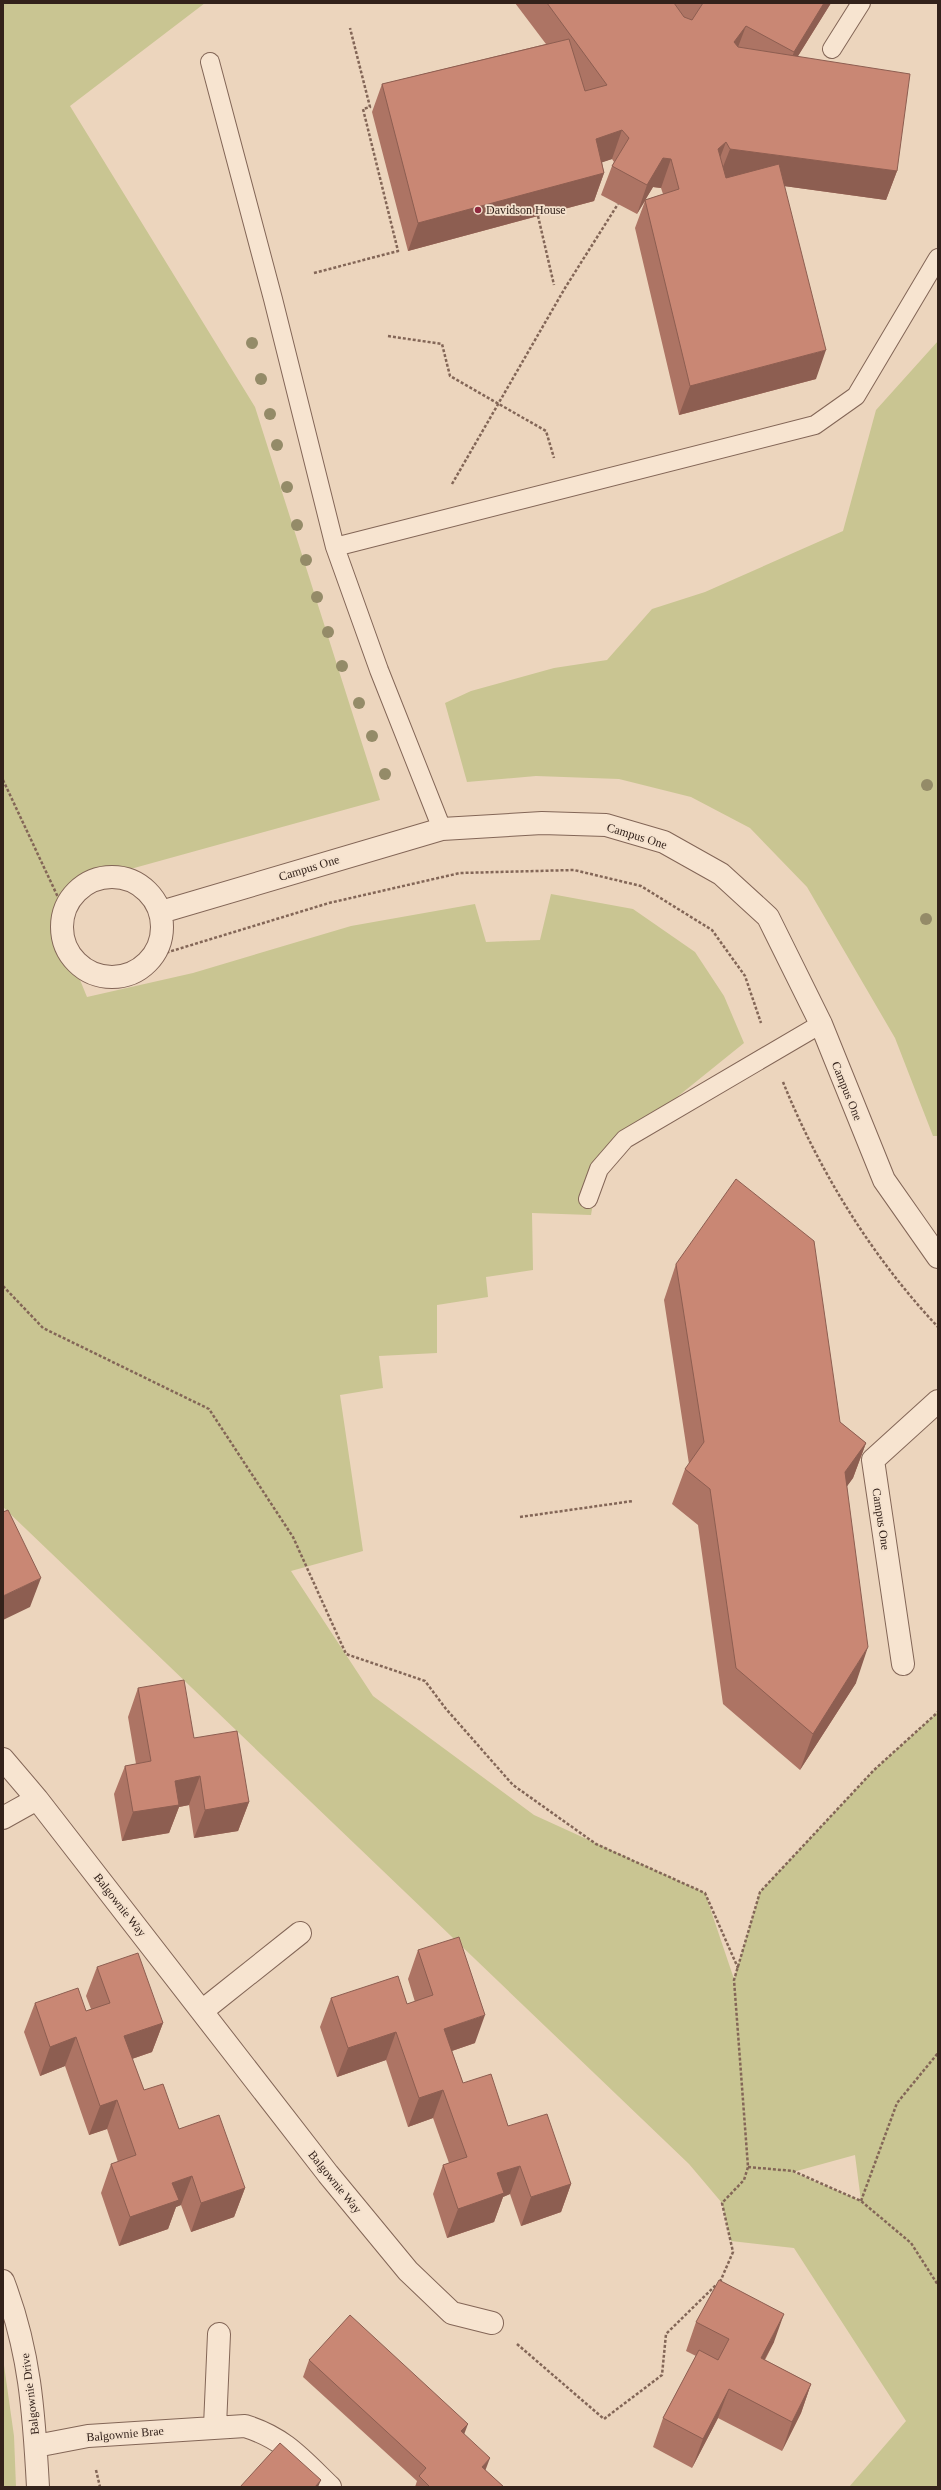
<svg xmlns="http://www.w3.org/2000/svg" width="941" height="2490" font-family="'Times New Roman',serif">
  <style>
    .green { fill: #c9c592; fill-rule: evenodd }
    .lines { fill: none; stroke-linecap: round; stroke-linejoin: round }
    .service-casing { stroke: #836657; stroke-width: 20 }
    .minor-casing { stroke: #836657; stroke-width: 24 }
    .path { stroke: #836657; stroke-width: 2.5; stroke-dasharray: 3 2; stroke-linecap: butt }
    .service { stroke: #f7e4d0; stroke-width: 18 }
    .minor { stroke: #f7e4d0; stroke-width: 22 }
    .tree { fill: #948b68 }
    .wall { fill: #ad7464; fill-rule: evenodd }
    .shaded-wall { fill: #8d5e51 }
    .building { fill: #c98774; stroke: #8d5e51 }
    .poi-dot { fill: #90293e; stroke: #f4e1cd; stroke-width: 1.5 }
    .labels { text-anchor: middle; dominant-baseline: central; stroke-width: 3.5; stroke-linejoin: round; paint-order: stroke }
    .poi-label { font-size: 12px; fill: #33221b; stroke: #f4e1cd; text-anchor: start }
    .street-label { font-size: 12px; fill: #33221b; stroke: #f4e1cd }
  </style>
  <rect width="100%" height="100%" fill="#ecd5bd"/>
  <path class="green" d="M 3,3 L 205,3 L 70,106 L 255,407 L 380,800 L 98,878 L 64,910 L 64,941 L 87,997 L 193,973 L 351,926 L 475,904 L 486,942 L 540,940 L 551,894 L 633,909 L 695,952 L 724,996 L 744,1043 L 625,1139 L 599,1169 L 591,1215 L 532,1213 L 533,1270 L 486,1277 L 488,1297 L 437,1305 L 437,1353 L 379,1356 L 383,1388 L 340,1395 L 363,1551 L 291,1571 L 373,1696 L 534,1815 L 705,1893 L 734,1979 L 760,1892 L 874,1770 L 938,1712 L 938,2487 L 849,2487 L 906,2421 L 794,2248 L 731,2241 L 722,2203 L 689,2164 L 3,1507 ZM 855,2155 L 861,2201 L 793,2172 Z
    M 938,341 L 938,1136 L 933,1136 L 895,1038 L 807,887 L 750,828 L 691,797 L 619,779 L 536,776 L 467,782 L 445,703 L 471,691 L 554,668 L 607,660 L 652,609 L 705,592 L 843,531 L 876,410 Z
    M 3,2358 L 14,2436 L 16,2487 L 3,2487 Z"/>
  <g class="lines">
    <defs>
      <path id="service" d="M 832,49 L 861,3
        M 210,62 L 273,299 L 335,547 L 379,670 L 442,829
        M 335,547 L 815,425 L 856,396 L 938,258
        M 588,1199 L 599,1169 L 625,1139 L 821,1024"/>
      <path id="minor" d="M62 927a50 50 0 1 1 100 0a50 50 0 1 1-100 0Z
        M 161,912 L 442,829 L 542,823 L 606,825 L 664,842 L 721,874 L 768,917 L 821,1024 L 884,1180 L 938,1257
        M 903,1664 L 873,1460 L 938,1401
        M 3,1759 L 37,1799 L 328,2174 L 408,2271 L 452,2313 L 492,2323
        M 3,1818 L 37,1799
        M 202,2011 L 300,1933
        M 3,2281 C 30,2351 34,2413 38,2487
        M 215,2426 L 219,2334
        M 36,2446 L 88,2436 L 245,2426 C 284,2438 301,2459 330,2487"/>
    </defs>
    <use href="#service" class="service-casing"/>
    <use href="#minor" class="minor-casing"/>
    <path class="path" d="M 538,216 L 554,285
      M 314,273 L 398,251 L 363,109 L 370,107 L 350,28
      M 388,336 L 442,344 L 450,376 L 546,431 L 554,458
      M 452,484 L 565,288 L 618,204
      M 3,780 L 64,910
      M 152,957 L 329,903 L 460,873 L 574,870 L 641,886 L 712,930 L 745,976 L 761,1023
      M 783,1082 C 819,1171 872,1257 938,1327
      M 3,1286 L 43,1328 L 209,1409 L 293,1537 L 346,1654 L 425,1681 L 446,1709 L 513,1785 L 596,1844 L 705,1893 L 738,1968
      M 520,1517 L 633,1501
      M 748,2167 L 793,2171 L 861,2201 L 911,2243 L 938,2285
      M 861,2201 L 897,2103 L 938,2053
      M 720,2282 L 733,2252 L 722,2203 L 744,2180 L 748,2167 L 734,1980 L 760,1892 L 874,1770 L 938,1712
      M 517,2344 L 604,2419 L 662,2375 L 666,2334 L 716,2285
      M 96,2470 L 100,2487"/>
    <use href="#service" class="service"/>
    <use href="#minor" class="minor"/>
  </g>
  <g class="tree">
    <circle cx="252" cy="343" r="6"/>
    <circle cx="261" cy="379" r="6"/>
    <circle cx="270" cy="414" r="6"/>
    <circle cx="277" cy="445" r="6"/>
    <circle cx="287" cy="487" r="6"/>
    <circle cx="297" cy="525" r="6"/>
    <circle cx="306" cy="560" r="6"/>
    <circle cx="317" cy="597" r="6"/>
    <circle cx="328" cy="632" r="6"/>
    <circle cx="342" cy="666" r="6"/>
    <circle cx="359" cy="703" r="6"/>
    <circle cx="372" cy="736" r="6"/>
    <circle cx="385" cy="774" r="6"/>
    <circle cx="927" cy="785" r="6"/>
    <circle cx="926" cy="919" r="6"/>
  </g>
  <path class="wall" d="M 515,3 L 831,3 L 798,56 L 897,171 L 886,200 L 784,186 L 816,379 L 679,415 L 635,228 L 645,201 L 637,214 L 601,195 L 612,166 L 614,162 L 612,159 L 602,162 L 604,173 L 594,201 L 408,251 L 372,112 L 382,84 L 546,44 ZM 653,187 L 661,188 L 663,194 L 645,200 Z
    M 676,1264 L 840,1422 L 866,1443 L 853,1478 L 847,1486 L 856,1683 L 800,1770 L 723,1704 L 698,1525 L 672,1504 L 685,1469 L 689,1464 L 664,1300 Z
    M 138,1688 L 194,1738 L 249,1802 L 238,1831 L 194,1838 L 189,1805 L 179,1807 L 169,1833 L 122,1841 L 114,1794 L 125,1766 L 136,1764 L 128,1717 Z
    M 418,1950 L 475,2043 L 452,2051 L 463,2083 L 508,2126 L 571,2184 L 561,2212 L 521,2226 L 510,2194 L 503,2197 L 494,2222 L 447,2238 L 433,2194 L 443,2165 L 449,2163 L 433,2118 L 408,2127 L 386,2060 L 337,2077 L 320,2027 L 331,1998 L 407,2004 L 415,2002 L 408,1979 Z
    M 97,1967 L 163,2023 L 152,2052 L 132,2059 L 144,2090 L 179,2129 L 245,2188 L 234,2217 L 191,2232 L 181,2205 L 176,2207 L 168,2229 L 119,2246 L 101,2193 L 111,2164 L 118,2162 L 107,2129 L 89,2135 L 65,2066 L 40,2076 L 24,2032 L 35,2003 L 86,2011 L 91,2009 L 86,1996 Z
    M 696,2322 L 774,2342 L 765,2360 L 811,2384 L 801,2413 L 782,2451 L 718,2418 L 692,2468 L 653,2447 L 663,2418 L 696,2356 L 686,2351 Z
    M 309,2360 L 485,2470 L 504,2487 L 415,2487 L 417,2481 L 303,2377 Z"/>
  <path class="shaded-wall" d="M 824,3 L 831,3 L 783,80 L 794,52 Z
    M 746,26 L 735,55 L 734,42 Z
    M 622,130 L 612,159 L 586,168 L 596,139 Z
    M 726,142 L 715,171 L 718,149 Z
    M 730,149 L 897,171 L 886,200 L 719,177 Z
    M 663,158 L 671,159 L 661,188 L 653,187 L 637,214 L 647,185 Z
    M 604,173 L 594,201 L 408,251 L 418,223 Z
    M 826,350 L 816,379 L 679,415 L 690,386 Z
    M 866,1443 L 853,1478 L 832,1507 L 845,1472 Z
    M 41,1578 L 30,1607 L 3,1620 L 3,1596 Z
    M 868,1647 L 856,1683 L 800,1770 L 813,1734 Z
    M 200,1776 L 189,1805 L 179,1807 L 169,1833 L 122,1841 L 133,1812 L 175,1781 Z
    M 249,1802 L 238,1831 L 194,1838 L 205,1810 Z
    M 485,2015 L 475,2043 L 434,2057 L 444,2029 Z
    M 163,2023 L 152,2052 L 114,2065 L 124,2036 Z
    M 396,2032 L 386,2060 L 337,2077 L 348,2048 Z
    M 76,2037 L 65,2066 L 40,2076 L 50,2047 Z
    M 443,2090 L 433,2118 L 408,2127 L 419,2098 Z
    M 117,2100 L 107,2129 L 89,2135 L 100,2106 Z
    M 520,2166 L 510,2194 L 503,2197 L 494,2222 L 447,2238 L 458,2209 L 497,2173 Z
    M 192,2176 L 181,2205 L 176,2207 L 168,2229 L 119,2246 L 130,2217 L 172,2183 Z
    M 571,2184 L 561,2212 L 521,2226 L 531,2197 Z
    M 245,2188 L 234,2217 L 191,2232 L 201,2203 Z
    M 784,2314 L 774,2342 L 750,2386 L 761,2358 Z
    M 811,2384 L 801,2413 L 782,2451 L 792,2422 Z
    M 729,2389 L 718,2418 L 692,2468 L 703,2439 Z
    M 468,2424 L 462,2440 L 461,2431 Z
    M 490,2458 L 484,2474 L 482,2467 Z
    M 321,2480 L 318,2487 L 315,2487 Z"/>
  <path class="building" d="M 547,3 L 674,3 L 684,17 L 692,20 L 703,3 L 824,3 L 794,52 L 746,26 L 734,42 L 738,47 L 910,74 L 897,171 L 730,149 L 726,142 L 718,149 L 726,178 L 779,164 L 826,350 L 690,386 L 645,200 L 679,189 L 671,159 L 663,158 L 647,185 L 612,166 L 629,138 L 622,130 L 596,139 L 604,173 L 418,223 L 382,84 L 569,39 L 585,91 L 607,85 Z
    M 736,1179 L 814,1241 L 840,1422 L 866,1443 L 845,1472 L 868,1647 L 813,1734 L 736,1668 L 710,1489 L 685,1469 L 704,1442 L 676,1264 Z
    M 8,1510 L 41,1578 L 3,1596 L 3,1512 Z
    M 184,1680 L 194,1738 L 237,1731 L 249,1802 L 205,1810 L 200,1776 L 175,1781 L 179,1805 L 133,1812 L 125,1766 L 151,1761 L 138,1688 Z
    M 459,1937 L 485,2015 L 444,2029 L 463,2083 L 491,2074 L 508,2126 L 547,2114 L 571,2184 L 531,2197 L 520,2166 L 497,2173 L 504,2193 L 458,2209 L 443,2165 L 467,2157 L 443,2090 L 419,2098 L 396,2032 L 348,2048 L 331,1998 L 398,1976 L 407,2004 L 433,1995 L 418,1950 Z
    M 138,1953 L 163,2023 L 124,2036 L 144,2090 L 163,2084 L 179,2129 L 219,2115 L 245,2188 L 201,2203 L 192,2176 L 172,2183 L 179,2200 L 130,2217 L 111,2164 L 136,2155 L 117,2100 L 100,2106 L 76,2037 L 50,2047 L 35,2003 L 78,1988 L 86,2011 L 110,2003 L 97,1967 Z
    M 719,2280 L 784,2314 L 761,2358 L 811,2384 L 792,2422 L 729,2389 L 703,2439 L 663,2418 L 699,2350 L 718,2360 L 729,2339 L 696,2322 Z
    M 350,2315 L 468,2424 L 461,2431 L 490,2458 L 482,2467 L 504,2487 L 430,2487 L 419,2476 L 426,2468 L 309,2360 Z
    M 280,2443 L 321,2480 L 315,2487 L 240,2487 Z"/>
  <circle class="poi-dot" cx="478" cy="210" r="4"/>
  <g class="labels">
    <g class="poi-label">
      <text x="486" y="210">Davidson House</text>
    </g>
    <g class="street-label">
      <text transform="translate(637 836) rotate(17)">Campus One</text>
      <text transform="translate(309 868) rotate(-17)">Campus One</text>
      <text transform="translate(847 1091) rotate(68)">Campus One</text>
      <text transform="translate(881 1519) rotate(81)">Campus One</text>
      <text transform="translate(120 1905) rotate(52)">Balgownie Way</text>
      <text transform="translate(335 2182) rotate(51)">Balgownie Way</text>
      <text transform="translate(30 2394) rotate(-97)">Balgownie Drive</text>
      <text transform="translate(125 2434) rotate(-5)">Balgownie Brae</text>
    </g>
  </g>
  <rect width="941" height="2490" fill="none" stroke="#33221b" stroke-width="8"/>
</svg>
